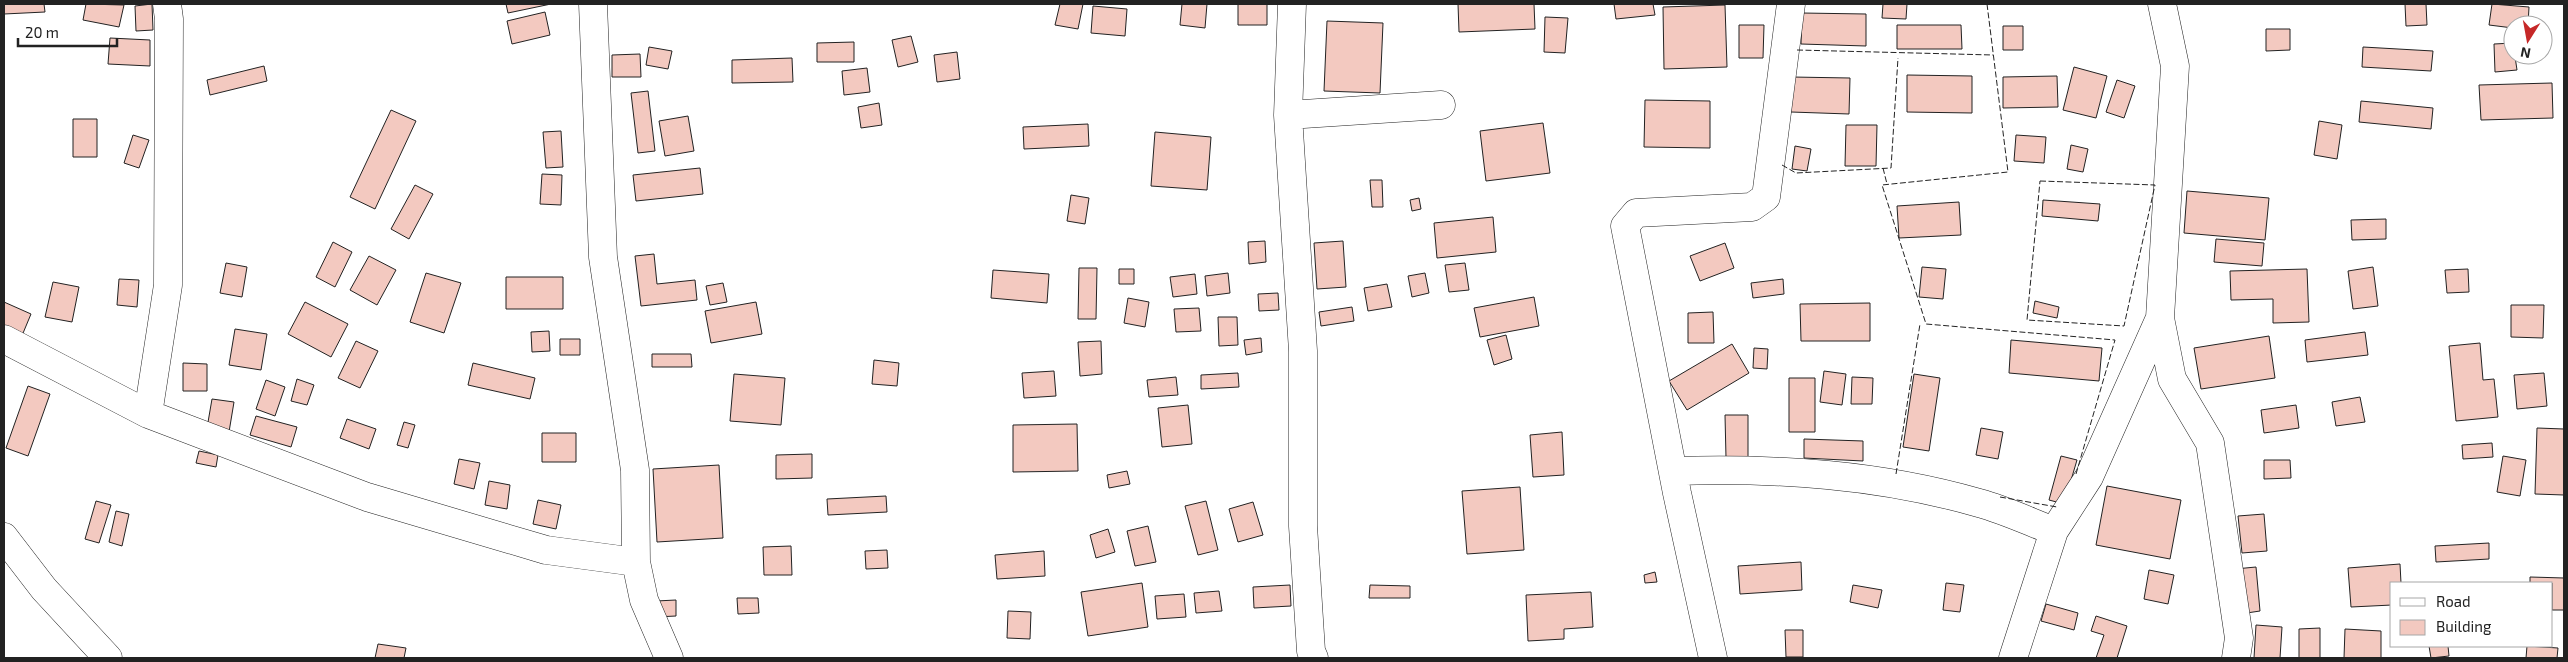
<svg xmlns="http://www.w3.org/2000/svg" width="2568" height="662" font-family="'Exo 2',sans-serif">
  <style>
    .building { fill: #f3c9c0; stroke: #222 }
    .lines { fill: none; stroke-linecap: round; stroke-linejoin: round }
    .minor-casing { stroke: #222; stroke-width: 29 }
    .minor { stroke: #fff; stroke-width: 28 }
    .fence { stroke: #222; stroke-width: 1; stroke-dasharray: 6 2.5; stroke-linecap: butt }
  </style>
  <rect width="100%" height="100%" fill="#fff"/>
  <path class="building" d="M 4,4 L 44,4 L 45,12 L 4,14 Z
    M 86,4 L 124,5 L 119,27 L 83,20 Z
    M 152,4 L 153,30 L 136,31 L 135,6 Z
    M 506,4 L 551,4 L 508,13 Z
    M 1060,4 L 1083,4 L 1078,29 L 1055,25 Z
    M 1182,4 L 1207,4 L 1205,28 L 1180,25 Z
    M 1238,4 L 1267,4 L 1267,25 L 1238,25 Z
    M 1458,4 L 1534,4 L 1535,29 L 1459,32 Z
    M 1614,4 L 1653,4 L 1655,15 L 1616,19 Z
    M 1883,4 L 1907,4 L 1906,19 L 1882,18 Z
    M 2405,4 L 2426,4 L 2427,25 L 2406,26 Z
    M 2492,4 L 2529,7 L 2528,25 L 2513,25 L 2513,28 L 2489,25 Z
    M 1725,5 L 1727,67 L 1664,69 L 1663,7 Z
    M 1093,6 L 1127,9 L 1125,36 L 1091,33 Z
    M 545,12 L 550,35 L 512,44 L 507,21 Z
    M 1802,13 L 1866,14 L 1866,46 L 1801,44 Z
    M 1545,17 L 1568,18 L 1565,53 L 1544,52 Z
    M 1327,21 L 1383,23 L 1380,93 L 1324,91 Z
    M 1739,25 L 1764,25 L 1763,58 L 1739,58 Z
    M 1897,25 L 1961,25 L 1962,49 L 1897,49 Z
    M 2003,26 L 2023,26 L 2023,50 L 2003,50 Z
    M 2266,29 L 2290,29 L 2290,50 L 2266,51 Z
    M 911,36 L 918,62 L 898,67 L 892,40 Z
    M 110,38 L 150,40 L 150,66 L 108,64 Z
    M 854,42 L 854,62 L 817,62 L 817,43 Z
    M 2513,43 L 2517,70 L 2495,72 L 2494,44 Z
    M 649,47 L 672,51 L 668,69 L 646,65 Z
    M 2363,47 L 2433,51 L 2431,71 L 2362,67 Z
    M 957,52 L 960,79 L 937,82 L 934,55 Z
    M 640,54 L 641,77 L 612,77 L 612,55 Z
    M 792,58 L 793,82 L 732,83 L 732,60 Z
    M 264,66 L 267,81 L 210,95 L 207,80 Z
    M 2074,67 L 2107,76 L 2096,118 L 2063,110 Z
    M 867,68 L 870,92 L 844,95 L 842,71 Z
    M 1907,75 L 1972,76 L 1972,113 L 1907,112 Z
    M 2057,76 L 2058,107 L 2003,108 L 2003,77 Z
    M 1792,77 L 1850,78 L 1849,114 L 1791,112 Z
    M 2117,80 L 2135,86 L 2124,118 L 2106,112 Z
    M 2552,83 L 2553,118 L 2481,120 L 2479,85 Z
    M 648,91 L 655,151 L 638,153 L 631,93 Z
    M 1645,100 L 1710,101 L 1710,148 L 1644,147 Z
    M 2361,101 L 2433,108 L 2431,129 L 2359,122 Z
    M 879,103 L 882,125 L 861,128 L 858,107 Z
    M 391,110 L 416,121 L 375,209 L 350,197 Z
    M 688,116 L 694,151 L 665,156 L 659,121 Z
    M 73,119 L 97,119 L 97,157 L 73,157 Z
    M 2319,121 L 2342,125 L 2337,159 L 2314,155 Z
    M 1543,123 L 1550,173 L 1486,181 L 1480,131 Z
    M 1088,124 L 1089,146 L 1024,149 L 1023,127 Z
    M 1846,125 L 1877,125 L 1876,166 L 1845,166 Z
    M 561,131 L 563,167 L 546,168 L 543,132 Z
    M 1155,132 L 1211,137 L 1207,190 L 1151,186 Z
    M 133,135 L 149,140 L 139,168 L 124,163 Z
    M 2016,135 L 2046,137 L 2044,163 L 2014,161 Z
    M 2071,145 L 2088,149 L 2083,172 L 2067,169 Z
    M 1795,146 L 1811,149 L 1807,171 L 1792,169 Z
    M 700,168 L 703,194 L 636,201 L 633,175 Z
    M 542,174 L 562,175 L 561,205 L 540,204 Z
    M 1370,180 L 1382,180 L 1383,207 L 1372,207 Z
    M 415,185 L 433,194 L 409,239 L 391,229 Z
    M 2187,191 L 2269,198 L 2265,240 L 2184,233 Z
    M 1071,195 L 1089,198 L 1085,224 L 1067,221 Z
    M 1419,198 L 1421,209 L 1412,211 L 1410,200 Z
    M 2043,200 L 2100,204 L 2098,221 L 2042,216 Z
    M 1959,202 L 1961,235 L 1899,238 L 1897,206 Z
    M 1493,217 L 1496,252 L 1437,258 L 1434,223 Z
    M 2386,219 L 2386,239 L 2352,240 L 2351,220 Z
    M 2216,239 L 2264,243 L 2262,266 L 2214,262 Z
    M 1265,241 L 1266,262 L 1249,264 L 1248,242 Z
    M 1343,241 L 1346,287 L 1317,289 L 1314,243 Z
    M 333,242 L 352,252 L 335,287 L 316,277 Z
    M 1725,243 L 1734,268 L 1700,281 L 1690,256 Z
    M 654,254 L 657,284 L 695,280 L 697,300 L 641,306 L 635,256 Z
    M 369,256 L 396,270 L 377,305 L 350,290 Z
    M 226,263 L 247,267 L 242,297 L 220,293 Z
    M 1465,263 L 1469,290 L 1449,292 L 1445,265 Z
    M 1922,267 L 1946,269 L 1943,299 L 1919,297 Z
    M 2373,267 L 2378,306 L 2353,309 L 2348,271 Z
    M 1079,268 L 1097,268 L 1096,319 L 1078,319 Z
    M 1119,269 L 1134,269 L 1134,284 L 1119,284 Z
    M 2307,269 L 2309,322 L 2273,323 L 2273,299 L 2231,300 L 2230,271 Z
    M 2468,269 L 2469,292 L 2447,293 L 2445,270 Z
    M 993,270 L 1049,274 L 1047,303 L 991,298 Z
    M 426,273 L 461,283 L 444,333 L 410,322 Z
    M 1228,273 L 1230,293 L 1207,296 L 1205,276 Z
    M 1425,273 L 1429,293 L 1412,297 L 1408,276 Z
    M 1195,274 L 1197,294 L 1173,297 L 1170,277 Z
    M 506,277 L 563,277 L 563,309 L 506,309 Z
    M 119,279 L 139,280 L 137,307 L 117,305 Z
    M 1783,279 L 1784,294 L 1753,298 L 1751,283 Z
    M 53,282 L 79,287 L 72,322 L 45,317 Z
    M 723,283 L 727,302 L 710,305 L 706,286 Z
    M 1387,284 L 1392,307 L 1368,311 L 1364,288 Z
    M 1278,293 L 1279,310 L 1259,311 L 1258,294 Z
    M 1534,297 L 1539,326 L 1480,337 L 1474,308 Z
    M 1128,298 L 1149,302 L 1145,327 L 1124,323 Z
    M 2035,301 L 2059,307 L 2057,318 L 2033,313 Z
    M 4,302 L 31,314 L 21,338 L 4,330 Z
    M 305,302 L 348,324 L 331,357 L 288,334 Z
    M 756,302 L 762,334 L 711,343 L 705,311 Z
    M 1870,303 L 1870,341 L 1801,341 L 1800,304 Z
    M 2511,305 L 2544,305 L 2543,338 L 2511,337 Z
    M 1352,307 L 1354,321 L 1321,326 L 1319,312 Z
    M 1199,308 L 1201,331 L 1176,332 L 1174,309 Z
    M 1713,312 L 1714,343 L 1688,343 L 1688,313 Z
    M 1218,317 L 1237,317 L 1238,345 L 1219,346 Z
    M 235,329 L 267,334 L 261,370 L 229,365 Z
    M 549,331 L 550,351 L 532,352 L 531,332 Z
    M 2365,332 L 2368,355 L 2307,362 L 2305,340 Z
    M 1506,335 L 1512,359 L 1494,365 L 1487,340 Z
    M 2269,336 L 2275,378 L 2201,389 L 2194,348 Z
    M 1261,338 L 1262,352 L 1246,355 L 1244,340 Z
    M 560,339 L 580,339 L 580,355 L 560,355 Z
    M 2011,340 L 2102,348 L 2099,381 L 2009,373 Z
    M 356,341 L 378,351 L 360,388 L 338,378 Z
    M 1101,341 L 1102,374 L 1080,376 L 1078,342 Z
    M 2480,343 L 2483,380 L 2494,379 L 2498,417 L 2456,421 L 2449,346 Z
    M 1732,344 L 1749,373 L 1687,410 L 1669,381 Z
    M 1754,348 L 1768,349 L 1767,369 L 1753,368 Z
    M 652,354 L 691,354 L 692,367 L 652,367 Z
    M 874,360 L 899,363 L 897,386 L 872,384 Z
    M 183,363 L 207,364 L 207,391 L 183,391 Z
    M 473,363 L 535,378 L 530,399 L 468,385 Z
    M 1054,371 L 1056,396 L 1024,398 L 1022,373 Z
    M 1824,371 L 1846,374 L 1842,405 L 1820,402 Z
    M 1238,373 L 1239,387 L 1201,389 L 1201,375 Z
    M 2544,373 L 2547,406 L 2517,409 L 2514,375 Z
    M 734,374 L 785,378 L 781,425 L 730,421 Z
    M 1914,374 L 1940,378 L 1929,451 L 1903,447 Z
    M 1176,377 L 1178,395 L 1149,397 L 1147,380 Z
    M 1852,377 L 1873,378 L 1872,404 L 1851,404 Z
    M 1789,378 L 1815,378 L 1815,432 L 1789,432 Z
    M 297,379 L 314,385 L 307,405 L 291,401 Z
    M 266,380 L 285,387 L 275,416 L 256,409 Z
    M 28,386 L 50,394 L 28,456 L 6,448 Z
    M 2360,397 L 2365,422 L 2336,426 L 2332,402 Z
    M 212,399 L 234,402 L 229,432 L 207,428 Z
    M 1188,405 L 1192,444 L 1162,447 L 1158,408 Z
    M 2296,405 L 2299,428 L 2264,433 L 2261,410 Z
    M 1725,415 L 1748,415 L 1748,458 L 1726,458 Z
    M 256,416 L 297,427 L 291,447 L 250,435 Z
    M 347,419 L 376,429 L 369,449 L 340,438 Z
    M 404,422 L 415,425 L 408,448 L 397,445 Z
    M 1077,424 L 1078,471 L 1013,472 L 1013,425 Z
    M 1981,428 L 2003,432 L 1998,459 L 1976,455 Z
    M 2537,428 L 2564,429 L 2564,495 L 2535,494 Z
    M 1562,432 L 1564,475 L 1533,477 L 1530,435 Z
    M 542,433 L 576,433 L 576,462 L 542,462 Z
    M 1804,439 L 1863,441 L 1863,461 L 1804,458 Z
    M 2492,443 L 2493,457 L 2463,459 L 2462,445 Z
    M 199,451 L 218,455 L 216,467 L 196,463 Z
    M 812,454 L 812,478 L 776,479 L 776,455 Z
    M 2061,456 L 2077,460 L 2064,504 L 2049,500 Z
    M 2503,456 L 2526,460 L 2520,496 L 2497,492 Z
    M 459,459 L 480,463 L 474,489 L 454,484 Z
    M 2264,460 L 2290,460 L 2291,478 L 2264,479 Z
    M 719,465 L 723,538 L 657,542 L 653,469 Z
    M 1127,471 L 1130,484 L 1109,488 L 1107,475 Z
    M 489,481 L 510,485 L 507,509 L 485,505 Z
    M 2107,486 L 2181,500 L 2170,559 L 2096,545 Z
    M 1520,487 L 1524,550 L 1467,554 L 1462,491 Z
    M 886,496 L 887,512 L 828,515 L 827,499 Z
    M 538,500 L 561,505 L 556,529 L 533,524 Z
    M 96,501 L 111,505 L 99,543 L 85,539 Z
    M 1206,501 L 1218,550 L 1198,555 L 1185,506 Z
    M 1253,502 L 1263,535 L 1238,542 L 1229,509 Z
    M 116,511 L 129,514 L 122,546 L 109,542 Z
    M 2264,514 L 2267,551 L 2242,553 L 2238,516 Z
    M 1148,526 L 1156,562 L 1135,566 L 1127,531 Z
    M 1108,529 L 1115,552 L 1096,558 L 1090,535 Z
    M 2489,543 L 2489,559 L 2436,562 L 2435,546 Z
    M 791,546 L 792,575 L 764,575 L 763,547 Z
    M 887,550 L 888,568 L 866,569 L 865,551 Z
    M 1044,551 L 1045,576 L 997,579 L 995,555 Z
    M 1801,562 L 1802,590 L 1740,594 L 1738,566 Z
    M 2400,564 L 2401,583 L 2392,583 L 2392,605 L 2351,607 L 2348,568 Z
    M 2256,567 L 2260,611 L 2240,614 L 2235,569 Z
    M 2149,570 L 2174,575 L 2168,604 L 2144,599 Z
    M 1655,572 L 1657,582 L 1645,583 L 1644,575 Z
    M 2530,577 L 2564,578 L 2564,610 L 2552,610 L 2552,583 L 2530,583 Z
    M 1142,583 L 1148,627 L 1088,636 L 1081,592 Z
    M 1946,583 L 1964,585 L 1960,612 L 1943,610 Z
    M 1290,585 L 1291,606 L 1254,608 L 1253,587 Z
    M 1370,585 L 1410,586 L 1410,598 L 1369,598 Z
    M 1853,585 L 1882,590 L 1878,608 L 1850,602 Z
    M 1219,591 L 1222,611 L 1196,613 L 1194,593 Z
    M 1591,592 L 1593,627 L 1564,629 L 1564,639 L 1528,641 L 1526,595 Z
    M 1184,594 L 1186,617 L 1157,619 L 1155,596 Z
    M 737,598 L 758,598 L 759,613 L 738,614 Z
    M 676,600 L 676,616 L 656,617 L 656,601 Z
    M 2046,604 L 2078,613 L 2074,630 L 2041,621 Z
    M 1008,611 L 1031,612 L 1030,639 L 1007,638 Z
    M 2096,616 L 2127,626 L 2117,658 L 2096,658 L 2104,635 L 2091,631 Z
    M 2256,625 L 2282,627 L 2280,658 L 2254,658 Z
    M 2320,628 L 2320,658 L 2299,658 L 2299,629 Z
    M 2345,629 L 2381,631 L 2381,658 L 2344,658 Z
    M 1785,630 L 1803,630 L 1803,657 L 1786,657 Z
    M 378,644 L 406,648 L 404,658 L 375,658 Z
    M 2429,646 L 2448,646 L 2449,656 L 2431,658 Z
    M 2527,646 L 2558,648 L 2557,658 L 2526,658 Z"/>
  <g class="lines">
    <defs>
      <path id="minor" d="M 593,4 L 603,257 L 635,470 L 636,562 L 644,600 L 669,658
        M 1292,4 L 1288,115 L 1303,351 L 1303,526 L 1311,651 L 1314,658
        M 2162,4 L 2175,66 L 2160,318 L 2172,379 L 2210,443 L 2239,638 L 2236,658
        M 1288,115 L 1441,105
        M 4,339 L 148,414 L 367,497 L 546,550 L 636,562
        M 148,414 L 168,285 L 169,19 L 167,4
        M 1674,471 C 1778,468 1878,474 1979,503 C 2005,510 2030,522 2054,531
        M 4,537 L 44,589 L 108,658
        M 1713,658 L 1677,493 L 1625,226 L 1636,213 L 1752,207 L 1766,197 L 1791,4
        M 2013,658 L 2054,531 L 2089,477 L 2160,318"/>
    </defs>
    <use href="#minor" class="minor-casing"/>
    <use href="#minor" class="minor"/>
    <path class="fence" d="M 1987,4 L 2008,172 L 1882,185 L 1926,324 L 2115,340 L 2076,474
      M 1797,50 L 1993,55
      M 1782,165 L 1796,173 L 1891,168 L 1898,58
      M 1883,168 L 1887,184
      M 2040,181 L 2155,185 L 2124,326 L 2027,320 Z
      M 1896,474 L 1920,324
      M 2000,497 L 2057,507"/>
  </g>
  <rect width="2568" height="662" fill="none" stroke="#222222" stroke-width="10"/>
  <rect x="2390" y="582" width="162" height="65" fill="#ffffff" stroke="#a7a7a7"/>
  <rect x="2400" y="598" width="25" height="8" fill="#ffffff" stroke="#a7a7a7"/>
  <text x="2436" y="607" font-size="15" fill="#222222">Road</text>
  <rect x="2400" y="620" width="25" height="15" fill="#f3c9c0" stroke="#a7a7a7"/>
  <text x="2436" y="632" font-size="15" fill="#222222">Building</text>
  <g transform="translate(2528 40) rotate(191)"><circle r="24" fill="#ffffff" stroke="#a7a7a7"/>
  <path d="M0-4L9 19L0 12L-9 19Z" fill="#c62828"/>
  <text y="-8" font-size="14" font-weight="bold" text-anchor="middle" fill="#222222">N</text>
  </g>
  <path d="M18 38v8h99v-8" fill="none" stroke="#222222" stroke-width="2.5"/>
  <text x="25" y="38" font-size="15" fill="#222222" stroke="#ffffff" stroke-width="4" paint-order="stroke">20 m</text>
</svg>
